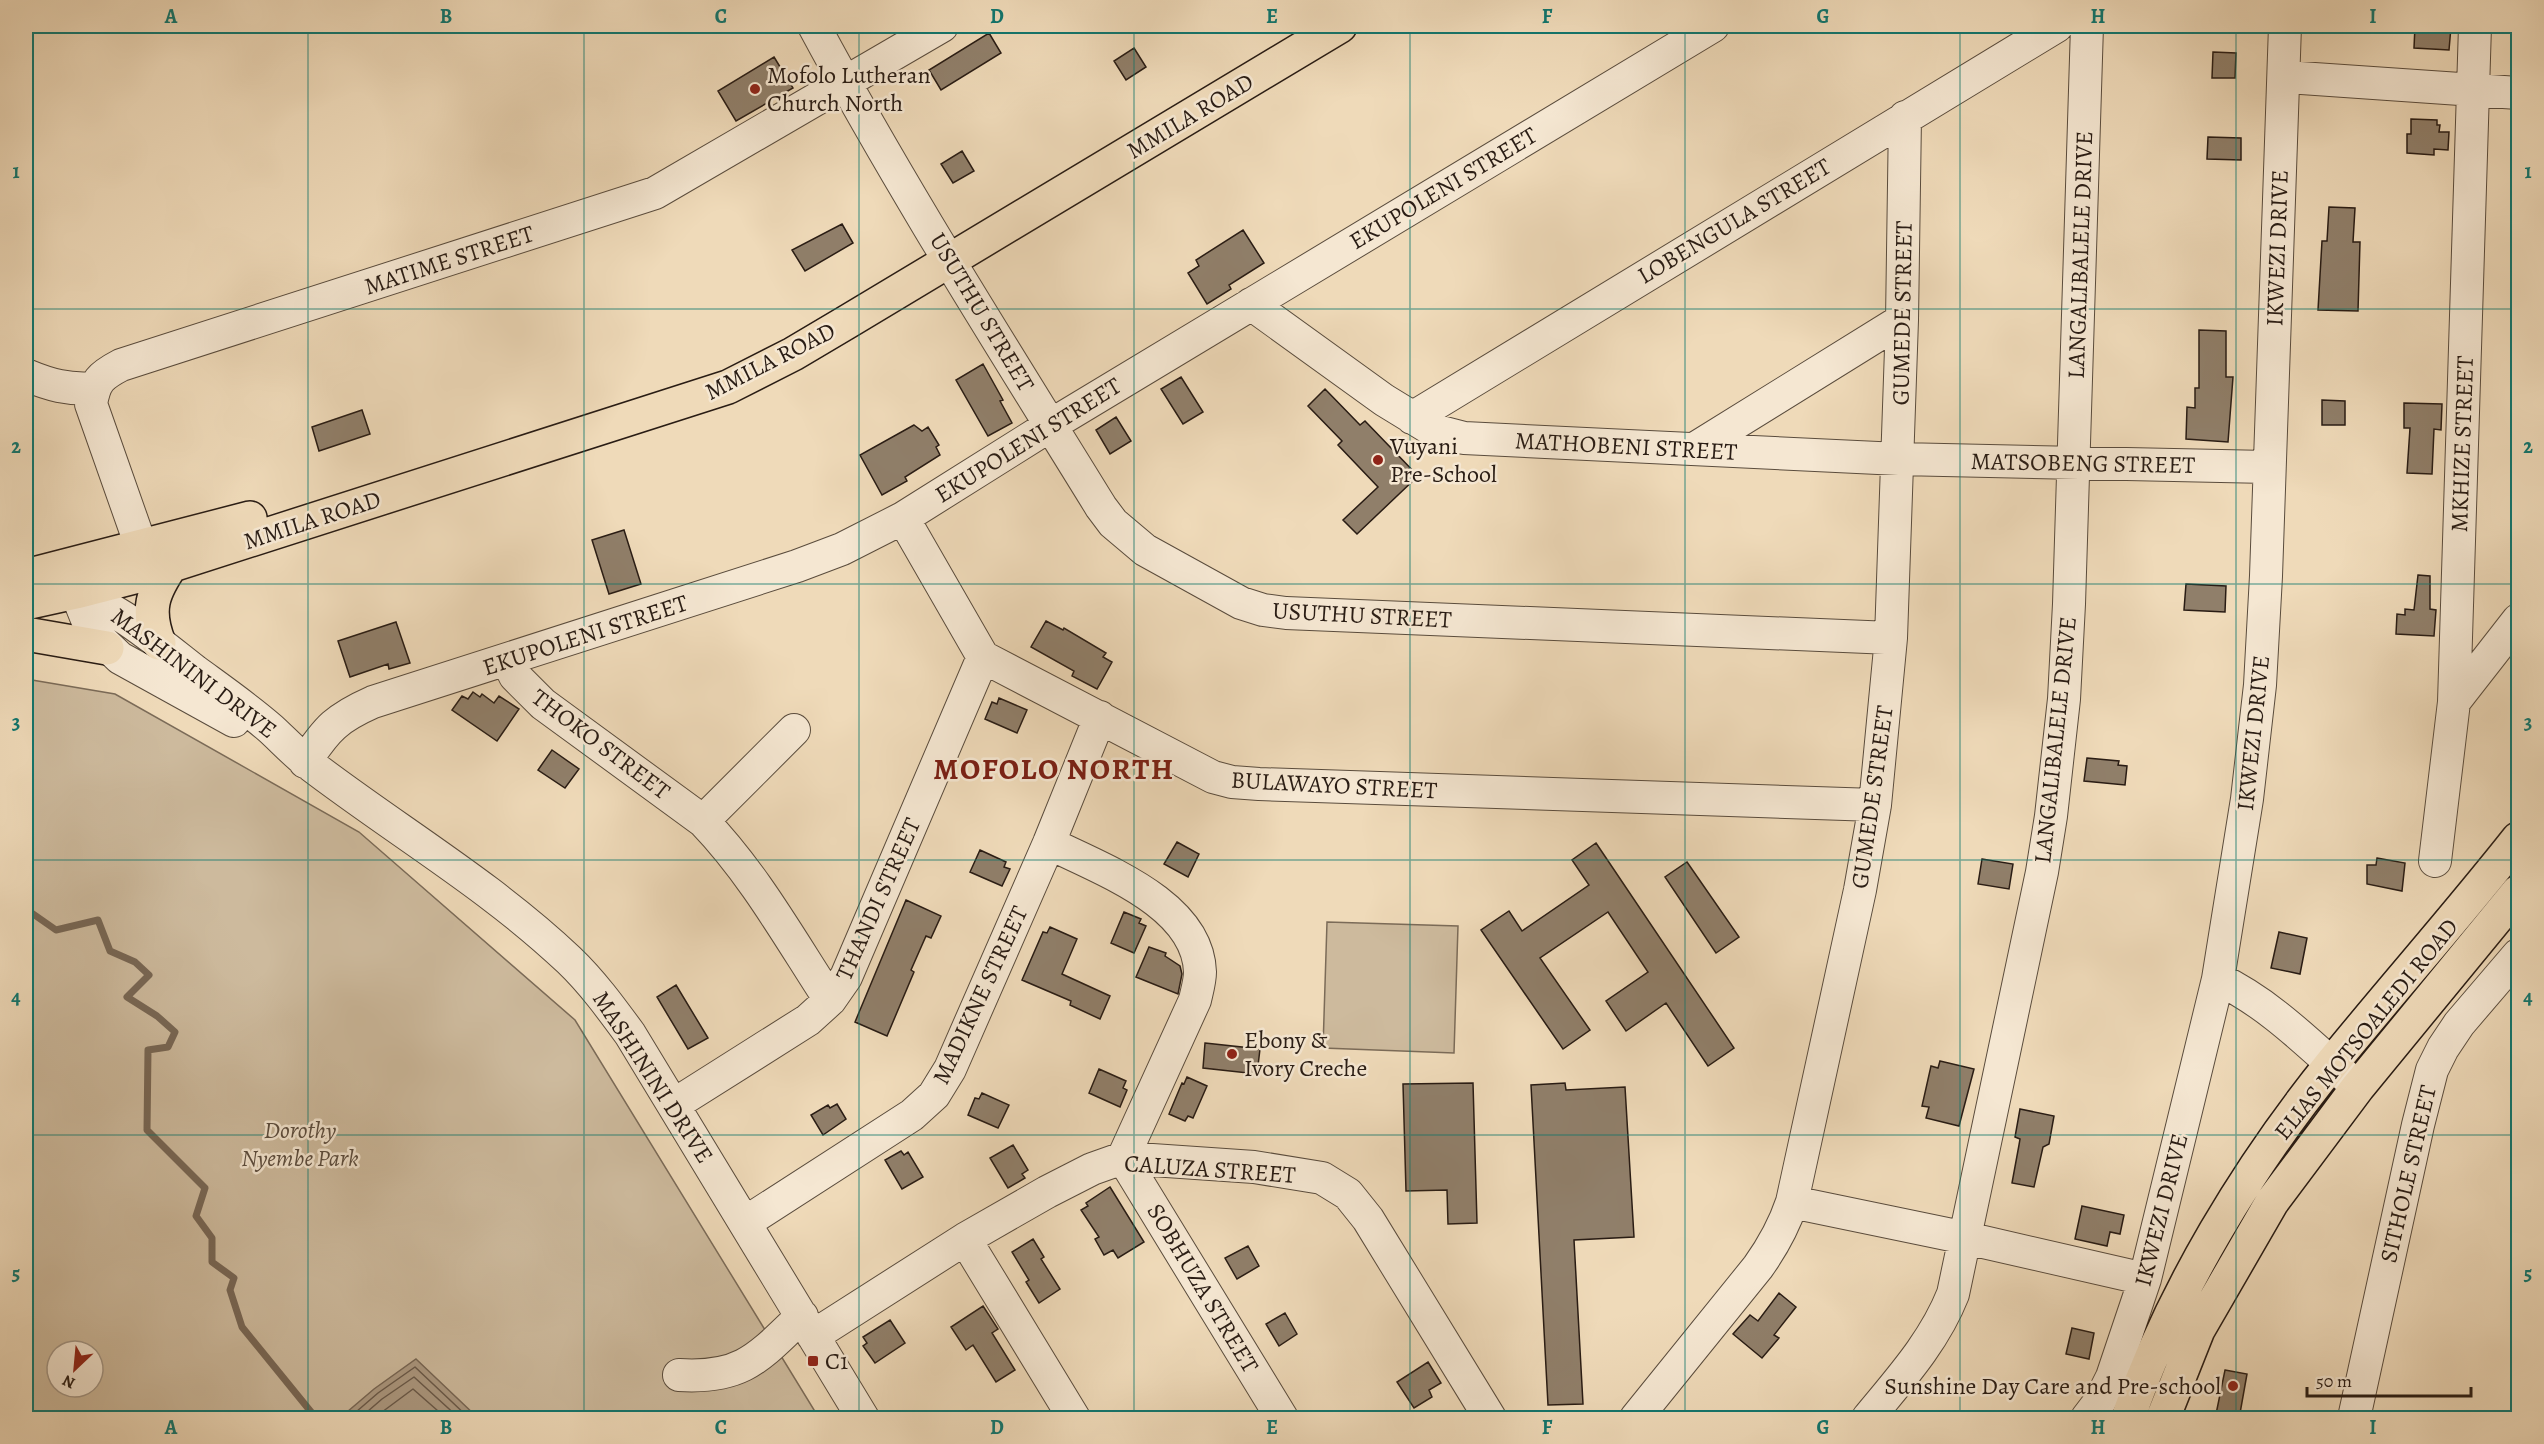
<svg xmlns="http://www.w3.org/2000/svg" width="2544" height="1444" font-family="Alegreya,serif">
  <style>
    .green { fill: #cdba9d; stroke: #7b6b58; stroke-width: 1.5; fill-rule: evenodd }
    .water { fill: #ac9981; stroke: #786755; stroke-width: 1.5 }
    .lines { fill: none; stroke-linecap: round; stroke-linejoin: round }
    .shore { stroke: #6a5a4a; stroke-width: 1.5 }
    .stream { stroke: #786755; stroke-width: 7 }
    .building { fill: #907f6a; stroke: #291c14; stroke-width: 1.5 }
    .minor-casing { stroke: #5a4c3d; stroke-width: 34 }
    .major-casing { stroke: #291c14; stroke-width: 36 }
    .minor { stroke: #f5e7d2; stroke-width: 32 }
    .major { stroke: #efdab9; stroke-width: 33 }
    .grid { fill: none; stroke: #0f766e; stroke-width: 1.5; stroke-opacity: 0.55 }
    .poi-dot { fill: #8f2418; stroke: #f5e7d2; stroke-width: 2 }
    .labels { text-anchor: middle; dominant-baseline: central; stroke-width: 5; stroke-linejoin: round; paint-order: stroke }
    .poi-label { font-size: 24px; fill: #291c14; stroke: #f5e7d2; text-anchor: start }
    .street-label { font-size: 24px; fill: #291c14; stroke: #f5e7d2 }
    .park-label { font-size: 24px; font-style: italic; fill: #5a4b3d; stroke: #f5e7d2 }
    .district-label { font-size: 30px; font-weight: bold; letter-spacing: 1.5px; fill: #7a1f14; stroke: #f5e7d2 }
    .neatline { fill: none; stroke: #0f766e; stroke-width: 2 }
    .grid-label { font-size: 20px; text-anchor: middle; font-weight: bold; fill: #0f766e }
  </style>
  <rect width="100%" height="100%" fill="#efdab9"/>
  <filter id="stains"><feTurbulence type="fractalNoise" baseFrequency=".00333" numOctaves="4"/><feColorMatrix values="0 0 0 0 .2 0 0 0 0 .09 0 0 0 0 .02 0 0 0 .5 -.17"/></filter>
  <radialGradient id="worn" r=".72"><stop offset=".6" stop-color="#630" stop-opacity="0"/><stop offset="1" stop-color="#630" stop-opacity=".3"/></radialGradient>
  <path class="green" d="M 26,679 L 115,694 L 359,832 L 575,1020 L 819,1418 L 26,1418 ZM 57,1351 L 93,1351 L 93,1387 L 57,1387 Z
    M 1327,922 L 1458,926 L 1454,1053 L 1323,1048 Z"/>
  <path class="water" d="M 416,1359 L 478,1418 L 340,1418 L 374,1389 Z"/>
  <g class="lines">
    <path class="shore" d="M 349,1418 L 378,1393 L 415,1367 L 469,1418
      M 360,1418 L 382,1399 L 414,1377 L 459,1418
      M 374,1418 L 413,1389 L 446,1418"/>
    <path class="stream" d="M 26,909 L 56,930 L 98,920 L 110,951 L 135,962 L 149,975 L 127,997 L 157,1016 L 175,1032 L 168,1047 L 148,1050 L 147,1130 L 205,1188 L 196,1216 L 212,1238 L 212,1262 L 234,1278 L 230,1290 L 242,1327 L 316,1418"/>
  </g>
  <path class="building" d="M 2415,26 L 2451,27 L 2449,50 L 2414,48 Z
    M 989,33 L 1001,53 L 941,90 L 929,70 Z
    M 1134,48 L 1146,67 L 1126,80 L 1114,61 Z
    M 2213,52 L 2236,53 L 2235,78 L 2212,78 Z
    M 774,57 L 793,88 L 736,121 L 718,91 Z
    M 2411,119 L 2437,120 L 2437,125 L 2440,125 L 2439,132 L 2449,132 L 2448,150 L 2434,149 L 2434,155 L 2407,153 L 2407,134 L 2411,134 Z
    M 2208,137 L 2241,138 L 2241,160 L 2207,159 Z
    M 962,151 L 974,171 L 953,183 L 941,164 Z
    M 2329,207 L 2355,208 L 2353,242 L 2360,242 L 2358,311 L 2318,310 L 2322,241 L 2327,241 Z
    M 842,224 L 853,243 L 805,271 L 792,250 Z
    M 1243,230 L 1264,263 L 1229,285 L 1231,289 L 1207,304 L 1188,273 L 1199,266 L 1196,260 Z
    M 2199,330 L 2226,331 L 2226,377 L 2233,377 L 2228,442 L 2186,439 L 2187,407 L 2195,408 L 2195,388 L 2199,388 Z
    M 983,364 L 1003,400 L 1000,401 L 1012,423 L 988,436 L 956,380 Z
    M 1181,377 L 1203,412 L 1183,424 L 1161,389 Z
    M 1325,389 L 1360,425 L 1365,421 L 1418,476 L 1357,534 L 1343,520 L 1378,487 L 1338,445 L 1342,441 L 1308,406 Z
    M 2322,400 L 2345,401 L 2345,425 L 2322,425 Z
    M 2404,403 L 2442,404 L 2441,430 L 2434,429 L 2432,474 L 2407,473 L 2410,428 L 2404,428 Z
    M 362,410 L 370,434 L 319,451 L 312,427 Z
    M 1116,417 L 1131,441 L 1110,454 L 1096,430 Z
    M 914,425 L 922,431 L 928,427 L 939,445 L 936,447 L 940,455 L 905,477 L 907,481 L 882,495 L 860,455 Z
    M 624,530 L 641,584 L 609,594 L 592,540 Z
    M 2418,575 L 2430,576 L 2430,609 L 2436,610 L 2434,636 L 2396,634 L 2397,614 L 2405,615 L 2405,609 L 2414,610 Z
    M 2186,584 L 2226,586 L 2225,612 L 2184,610 Z
    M 1046,621 L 1063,630 L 1064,628 L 1106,653 L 1103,657 L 1112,662 L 1097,689 L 1072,676 L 1074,671 L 1031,647 Z
    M 396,622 L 410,663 L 389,669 L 388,664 L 350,677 L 338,641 Z
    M 473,692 L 480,697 L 482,694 L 494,703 L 499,696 L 519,709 L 497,741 L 452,710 L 462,696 L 468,699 Z
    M 999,698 L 1027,710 L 1017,733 L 985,719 L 992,702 L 997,704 Z
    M 552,750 L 579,769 L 565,788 L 538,770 Z
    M 2087,758 L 2119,761 L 2118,765 L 2127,766 L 2125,785 L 2084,781 Z
    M 1177,842 L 1199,854 L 1188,877 L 1164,864 Z
    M 1596,843 L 1734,1048 L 1708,1066 L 1666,1003 L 1626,1031 L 1606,1001 L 1648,972 L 1608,912 L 1540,958 L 1590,1030 L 1563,1049 L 1481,930 L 1509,911 L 1522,931 L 1589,885 L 1572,860 Z
    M 980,850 L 1006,862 L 1004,867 L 1010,869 L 1002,886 L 970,872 Z
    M 2377,858 L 2405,863 L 2402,891 L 2367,884 L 2367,865 L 2376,865 Z
    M 1982,859 L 2013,864 L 2009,889 L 1978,884 Z
    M 1687,862 L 1739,937 L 1716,953 L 1665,877 Z
    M 906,900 L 941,916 L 931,938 L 926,936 L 911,970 L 914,972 L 887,1036 L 855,1022 Z
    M 1124,912 L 1141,919 L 1139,923 L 1146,926 L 1134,953 L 1111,943 Z
    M 1050,927 L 1077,939 L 1062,974 L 1110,996 L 1100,1019 L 1070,1005 L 1071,1001 L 1022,980 L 1043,932 L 1047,933 Z
    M 2279,932 L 2307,938 L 2300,974 L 2271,968 Z
    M 1149,947 L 1166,953 L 1165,956 L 1180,966 L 1182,974 L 1178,994 L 1136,977 Z
    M 676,985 L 708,1038 L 688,1049 L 657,997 Z
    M 1205,1043 L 1260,1049 L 1257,1074 L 1203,1068 Z
    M 1940,1061 L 1974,1069 L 1959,1126 L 1926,1118 L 1929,1107 L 1922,1106 L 1931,1066 L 1938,1068 Z
    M 1099,1069 L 1126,1081 L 1123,1088 L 1127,1090 L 1120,1107 L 1089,1093 Z
    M 1187,1077 L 1207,1086 L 1193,1118 L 1188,1116 L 1185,1121 L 1169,1114 L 1182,1083 L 1184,1084 Z
    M 1473,1083 L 1477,1223 L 1448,1224 L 1447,1190 L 1406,1191 L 1403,1084 Z
    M 1565,1083 L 1566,1090 L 1625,1087 L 1634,1237 L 1574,1240 L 1583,1404 L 1548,1405 L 1531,1085 Z
    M 982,1093 L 1009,1105 L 998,1128 L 968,1115 L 975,1098 L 979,1099 Z
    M 837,1104 L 846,1119 L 823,1135 L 811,1115 L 828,1105 L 830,1108 Z
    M 2020,1109 L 2054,1116 L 2049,1144 L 2043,1147 L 2034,1187 L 2012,1183 L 2019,1145 L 2020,1139 L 2015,1137 Z
    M 1013,1145 L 1028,1170 L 1022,1174 L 1025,1178 L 1008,1188 L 990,1158 Z
    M 901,1151 L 904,1155 L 908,1152 L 923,1177 L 902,1189 L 885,1160 Z
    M 1110,1187 L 1144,1242 L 1118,1258 L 1113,1250 L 1104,1255 L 1095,1239 L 1099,1237 L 1081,1210 L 1088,1206 L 1086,1203 Z
    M 2082,1206 L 2124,1215 L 2120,1234 L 2110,1232 L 2107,1246 L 2075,1239 Z
    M 1033,1239 L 1044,1257 L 1041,1259 L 1060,1289 L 1039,1303 L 1026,1282 L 1029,1280 L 1012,1252 Z
    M 1248,1246 L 1259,1266 L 1237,1279 L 1225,1258 Z
    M 1779,1293 L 1796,1307 L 1774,1335 L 1779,1338 L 1762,1358 L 1733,1334 L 1750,1315 L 1758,1321 Z
    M 983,1306 L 998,1329 L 992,1333 L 1015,1370 L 996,1382 L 973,1345 L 966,1350 L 951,1327 Z
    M 1285,1313 L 1297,1334 L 1279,1346 L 1266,1324 Z
    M 890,1320 L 905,1343 L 875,1363 L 863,1346 L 867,1343 L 863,1337 Z
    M 2072,1328 L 2094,1333 L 2089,1359 L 2066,1354 Z
    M 1428,1362 L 1441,1383 L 1429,1390 L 1432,1397 L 1414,1408 L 1397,1382 Z
    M 2225,1370 L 2247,1374 L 2239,1419 L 2215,1419 Z"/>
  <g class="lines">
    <defs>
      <path id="minor" d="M 814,26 C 902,190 1003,348 1101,507 L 1113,523 L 1145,550 L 1241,603 L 1263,610 L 1286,613 L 1891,638
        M 2285,77 L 2518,93
        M 1251,304 L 1384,400 L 1433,430 L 1464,438 L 1899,459 L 2268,467
        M 26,375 C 50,385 68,390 94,388
        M 1412,418 L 2057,26
        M 1694,449 L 1902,320
        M 903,518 L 983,657 L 1213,777 L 1232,782 L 1259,784 L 1875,805
        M 141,546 L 91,404 C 95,381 100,376 121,365 L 655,193 L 942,26
        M 82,582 L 76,592 L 88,622 L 97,636 L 120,658 L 234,721
        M 61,588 C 112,602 154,639 195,671 C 221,690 247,708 271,729 C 283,740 295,753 308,763 C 394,829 490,885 569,960 C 592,982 611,1008 630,1034 L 863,1418
        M 507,660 L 515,676 L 543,704 L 703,821 C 754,874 790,939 830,1000
        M 2454,702 L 2518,620
        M 305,762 C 327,728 337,718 373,702 L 797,566 L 842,549 L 903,518 L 1051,425 L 1713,26
        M 703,821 L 794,730
        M 1049,843 C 1100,869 1198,903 1200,972 C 1200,981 1197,991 1195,1000 L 1123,1158 L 1282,1418
        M 2435,861 L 2454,702 L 2475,26
        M 2218,979 C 2269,1003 2310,1045 2352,1082
        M 675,1104 L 808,1020 L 830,1000 L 846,977 L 983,657
        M 1792,1202 L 1966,1238 L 2145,1279
        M 746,1222 L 912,1115 L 934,1095 L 950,1069 L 1049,843 L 1100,717
        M 965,1239 L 1074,1418
        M 813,1336 L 965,1239 L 1047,1192 L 1092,1169 L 1123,1158 L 1254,1167 L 1322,1178 L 1348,1194 L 1368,1219 L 1490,1418
        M 679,1375 C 743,1379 759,1357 802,1316
        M 1636,1418 L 1758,1267 C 1773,1246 1784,1226 1792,1202 L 1860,890 L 1875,805 L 1891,638 L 1902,320 L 1905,117
        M 1868,1418 C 1900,1379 1934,1342 1953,1294 L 2042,872 L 2051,816 L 2064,699 L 2069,604 L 2087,26
        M 2087,1418 L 2100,1401 L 2112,1377 L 2145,1279 L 2218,979 L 2247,799 L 2260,685 L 2266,576 L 2285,26
        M 2354,1418 L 2418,1125 L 2432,1070 L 2443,1048 L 2459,1024 L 2518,955"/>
      <path id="major" d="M 26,576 L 250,518
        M 26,603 L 76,592 L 138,576 L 728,387 L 793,354 L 847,322 L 1340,26
        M 26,634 L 107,648
        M 159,643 C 146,610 152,593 172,564
        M 2128,1418 C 2172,1292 2249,1165 2333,1062 C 2394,987 2458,915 2518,839
        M 2163,1418 L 2198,1330 L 2272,1202 L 2358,1087 L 2518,892"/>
    </defs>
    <use href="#minor" class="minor-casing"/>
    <use href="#major" class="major-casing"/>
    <use href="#minor" class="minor"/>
    <use href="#major" class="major"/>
  </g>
  <path class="grid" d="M 308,26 L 308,1418M 584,26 L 584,1418M 859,26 L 859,1418M 1134,26 L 1134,1418M 1410,26 L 1410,1418M 1685,26 L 1685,1418M 1960,26 L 1960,1418M 2236,26 L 2236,1418M 26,309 L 2518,309M 26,584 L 2518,584M 26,860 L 2518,860M 26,1135 L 2518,1135"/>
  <g class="poi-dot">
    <circle cx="755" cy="89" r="6"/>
    <circle cx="1378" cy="460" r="6"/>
    <circle cx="1232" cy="1054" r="6"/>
    <rect x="807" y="1355" width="12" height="12" rx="3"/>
    <circle cx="2233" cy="1386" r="6"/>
  </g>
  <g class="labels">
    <g class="poi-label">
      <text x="767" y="75">Mofolo Lutheran<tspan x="767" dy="28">Church North</tspan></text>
      <text x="1390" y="446">Vuyani<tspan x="1390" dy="28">Pre-School</tspan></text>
      <text x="1244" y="1040">Ebony &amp;<tspan x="1244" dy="28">Ivory Creche</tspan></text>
      <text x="825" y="1361">C1</text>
      <text x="2221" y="1386" text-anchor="end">Sunshine Day Care and Pre-school</text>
    </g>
    <g class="street-label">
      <text transform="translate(1190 116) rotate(-31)">MMILA ROAD</text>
      <text transform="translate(1443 188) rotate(-31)">EKUPOLENI STREET</text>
      <text transform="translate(1734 221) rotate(-31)">LOBENGULA STREET</text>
      <text transform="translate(2277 248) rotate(-88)">IKWEZI DRIVE</text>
      <text transform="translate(2080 255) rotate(-88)">LANGALIBALELE DRIVE</text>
      <text transform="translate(449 260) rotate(-18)">MATIME STREET</text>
      <text transform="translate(982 312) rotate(59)">USUTHU STREET</text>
      <text transform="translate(1902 313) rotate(-89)">GUMEDE STREET</text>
      <text transform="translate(770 361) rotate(-27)">MMILA ROAD</text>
      <text transform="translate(1028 440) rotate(-32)">EKUPOLENI STREET</text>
      <text transform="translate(2462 444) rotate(-88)">MKHIZE STREET</text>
      <text transform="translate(1626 446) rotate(3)">MATHOBENI STREET</text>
      <text transform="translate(2083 463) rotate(1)">MATSOBENG STREET</text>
      <text transform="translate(312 520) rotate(-18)">MMILA ROAD</text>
      <text transform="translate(1362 615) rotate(3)">USUTHU STREET</text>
      <text transform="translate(585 635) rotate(-18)">EKUPOLENI STREET</text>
      <text transform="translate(194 673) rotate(37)">MASHININI DRIVE</text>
      <text transform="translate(2253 733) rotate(-84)">IKWEZI DRIVE</text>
      <text transform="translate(2055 740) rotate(-84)">LANGALIBALELE DRIVE</text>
      <text transform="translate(601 744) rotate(37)">THOKO STREET</text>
      <text transform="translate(1334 785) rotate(3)">BULAWAYO STREET</text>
      <text transform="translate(1872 797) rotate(-82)">GUMEDE STREET</text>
      <text transform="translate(878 899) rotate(-66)">THANDI STREET</text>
      <text transform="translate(980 995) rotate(-65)">MADIKNE STREET</text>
      <text transform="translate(2366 1029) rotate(-51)">ELIAS MOTSOALEDI ROAD</text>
      <text transform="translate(653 1077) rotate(57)">MASHININI DRIVE</text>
      <text transform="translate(1210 1169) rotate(4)">CALUZA STREET</text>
      <text transform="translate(2408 1174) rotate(-77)">SITHOLE STREET</text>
      <text transform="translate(2161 1210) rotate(-76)">IKWEZI DRIVE</text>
      <text transform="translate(1203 1288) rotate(59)">SOBHUZA STREET</text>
    </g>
    <g class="park-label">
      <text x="300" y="1130">Dorothy<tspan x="300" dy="28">Nyembe Park</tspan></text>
    </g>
    <g class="district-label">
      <text x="1054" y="769">MOFOLO NORTH</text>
    </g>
  </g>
  <rect width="2544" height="1444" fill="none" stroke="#efdab9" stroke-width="66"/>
  <g transform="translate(75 1369) rotate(206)"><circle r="28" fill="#f5e7d2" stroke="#a39686" stroke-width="1.5"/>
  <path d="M0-4.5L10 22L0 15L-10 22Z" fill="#8f2418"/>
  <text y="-9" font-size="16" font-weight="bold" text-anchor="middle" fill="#291c14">N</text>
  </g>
  <path d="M2307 1387v9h164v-9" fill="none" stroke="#291c14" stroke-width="3"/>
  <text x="2316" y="1387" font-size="18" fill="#291c14" stroke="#f5e7d2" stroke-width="4.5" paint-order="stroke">50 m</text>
  <rect x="33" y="33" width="2478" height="1378" class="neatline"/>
  <g class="grid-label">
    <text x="171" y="23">A</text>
    <text x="446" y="23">B</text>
    <text x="721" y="23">C</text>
    <text x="997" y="23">D</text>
    <text x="1272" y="23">E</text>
    <text x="1547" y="23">F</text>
    <text x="1823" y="23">G</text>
    <text x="2098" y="23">H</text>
    <text x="2373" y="23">I</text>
    <text x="16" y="178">1</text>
    <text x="2528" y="178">1</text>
    <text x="16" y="453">2</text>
    <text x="2528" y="453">2</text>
    <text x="16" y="729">3</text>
    <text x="2528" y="729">3</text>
    <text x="16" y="1004">4</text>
    <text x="2528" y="1004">4</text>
    <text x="16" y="1280">5</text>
    <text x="2528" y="1280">5</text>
    <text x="171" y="1434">A</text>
    <text x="446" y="1434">B</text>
    <text x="721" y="1434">C</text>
    <text x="997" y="1434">D</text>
    <text x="1272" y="1434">E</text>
    <text x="1547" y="1434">F</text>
    <text x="1823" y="1434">G</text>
    <text x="2098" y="1434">H</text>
    <text x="2373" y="1434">I</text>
  </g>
  <rect width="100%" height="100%" filter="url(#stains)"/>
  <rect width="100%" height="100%" fill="url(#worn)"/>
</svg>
